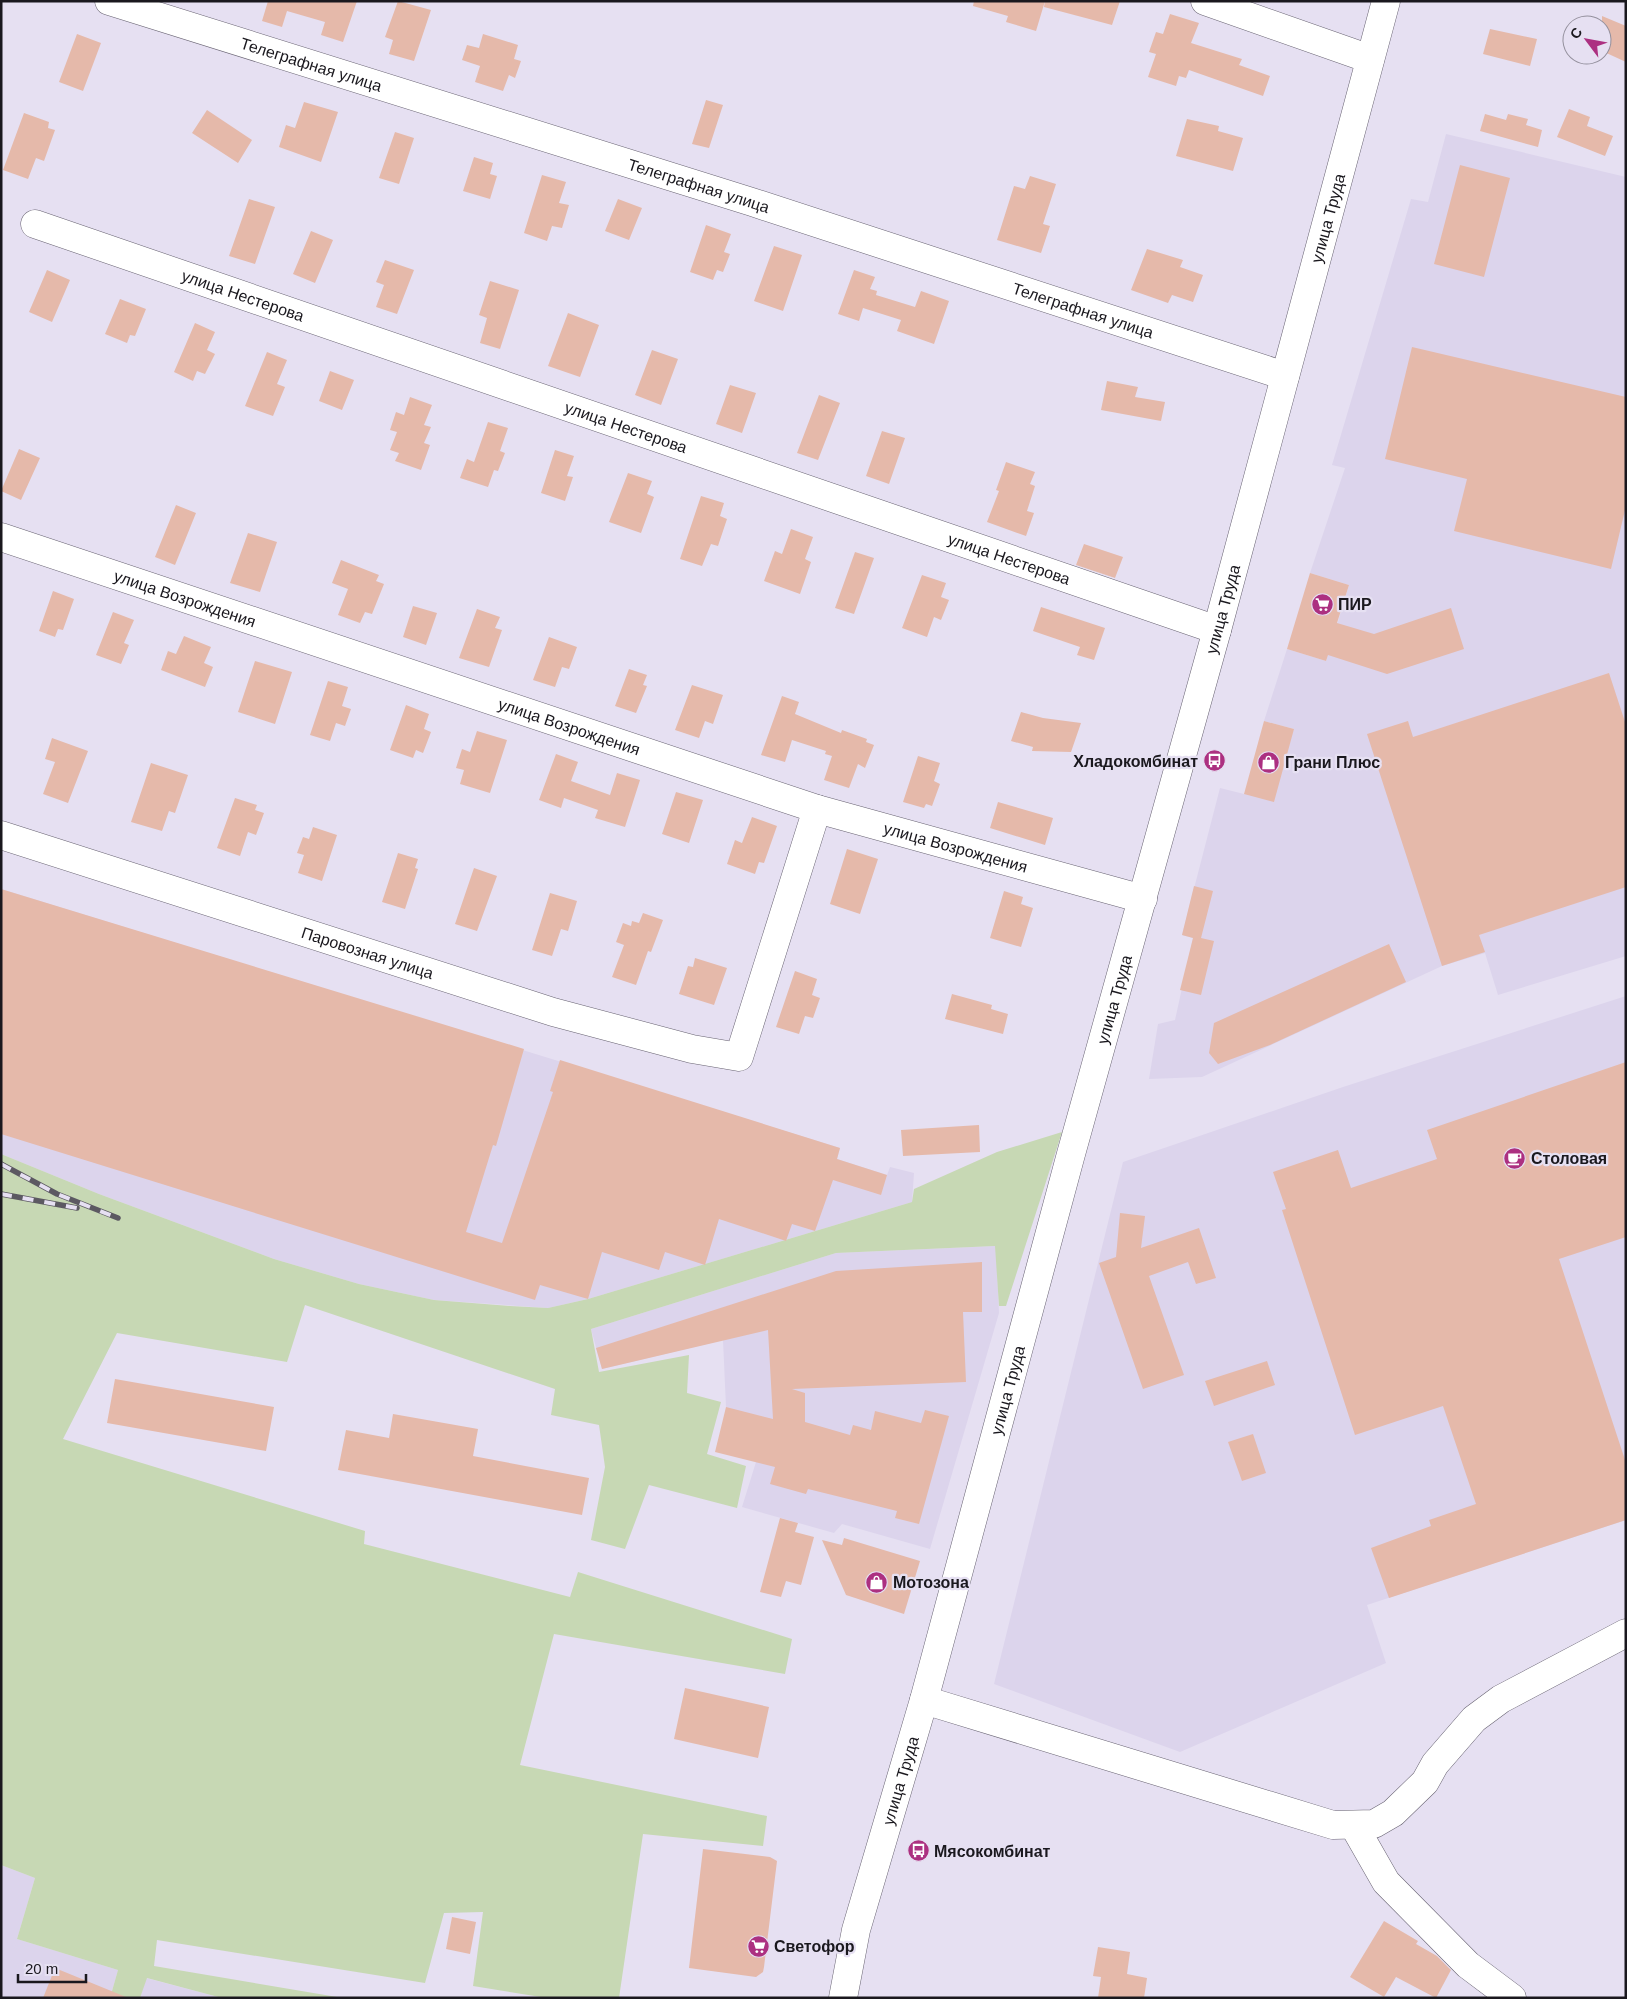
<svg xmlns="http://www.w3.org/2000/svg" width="1627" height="1999" font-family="Arial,sans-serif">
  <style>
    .built { fill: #dcd4ec }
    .green { fill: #c7d8b4 }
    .building { fill: #e5b9aa }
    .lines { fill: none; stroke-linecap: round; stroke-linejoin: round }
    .minor-casing { stroke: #686372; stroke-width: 29 }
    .tertiary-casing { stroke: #686372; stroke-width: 29 }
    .minor { stroke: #fff; stroke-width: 28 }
    .tertiary { stroke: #fff; stroke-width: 28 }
    .rail-casing { stroke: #5c5962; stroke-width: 5.5 }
    .rail { stroke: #e6e0f2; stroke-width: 4; stroke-dasharray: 11; stroke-linecap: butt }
    .labels { text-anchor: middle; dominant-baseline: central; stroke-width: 4.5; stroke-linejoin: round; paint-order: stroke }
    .street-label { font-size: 16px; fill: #1a181e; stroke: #e6e0f2 }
    .poi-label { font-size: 16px; font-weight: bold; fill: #1a181e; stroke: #e6e0f2; text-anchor: start }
  </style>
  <rect width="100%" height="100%" fill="#e6e0f2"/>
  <path class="built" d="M 1446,134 L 1626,177 L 1626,956 L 1498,995 L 1485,953 L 1442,966 L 1202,1077 L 1149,1079 L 1158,1024 L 1175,1020 L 1193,938 L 1182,935 L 1220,788 L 1244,794 L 1294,729 L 1264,721 L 1287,649 L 1326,661 L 1349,585 L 1310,573 L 1345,468 L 1332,465 L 1411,199 L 1428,202 Z
    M 1,889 L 840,1148 L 837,1159 L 887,1175 L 890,1167 L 914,1173 L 912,1202 L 588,1299 L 548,1308 L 434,1300 L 359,1284 L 274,1259 L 99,1194 L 1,1154 Z
    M 1626,996 L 1626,1520 L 1367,1605 L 1386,1663 L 1180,1752 L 994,1684 L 1123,1162 L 1343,1087 Z
    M 996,1246 L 999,1313 L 930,1549 L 842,1524 L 834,1533 L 742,1507 L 756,1462 L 726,1407 L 723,1340 L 602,1369 L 591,1329 L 836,1253 Z
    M 1,1865 L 35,1878 L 17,1939 L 118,1970 L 110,1998 L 1,1998 Z
    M 146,1978 L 222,1998 L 140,1998 Z"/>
  <path class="green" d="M 1062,1132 L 1006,1306 L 999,1306 L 995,1246 L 836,1253 L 591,1329 L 599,1372 L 689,1355 L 687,1393 L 721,1402 L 707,1454 L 746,1466 L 737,1508 L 649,1485 L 625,1549 L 591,1540 L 605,1467 L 599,1425 L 551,1415 L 555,1389 L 305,1305 L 287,1362 L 117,1333 L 63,1439 L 365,1531 L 364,1544 L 570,1597 L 578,1572 L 792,1639 L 785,1674 L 554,1634 L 520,1765 L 767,1816 L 763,1846 L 643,1834 L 619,1998 L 547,1998 L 473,1986 L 483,1912 L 444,1913 L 425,1983 L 157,1940 L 154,1966 L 343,1998 L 222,1998 L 147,1978 L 140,1998 L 110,1998 L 118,1970 L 17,1939 L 35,1878 L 1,1865 L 1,1154 L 99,1194 L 274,1259 L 359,1284 L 434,1300 L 510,1306 L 548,1308 L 588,1299 L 912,1202 L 914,1189 L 997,1152 Z"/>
  <path class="building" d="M 268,1 L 357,1 L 343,42 L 321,35 L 325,22 L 287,11 L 282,27 L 262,21 Z
    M 398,1 L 431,10 L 414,61 L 389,54 L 393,40 L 385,37 Z
    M 974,1 L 1045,1 L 1036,31 L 1006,22 L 1008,16 L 973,6 Z
    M 1045,1 L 1120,1 L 1112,25 L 1044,7 Z
    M 1170,14 L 1199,23 L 1191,43 L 1242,59 L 1239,65 L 1270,76 L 1263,96 L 1189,70 L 1186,78 L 1179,76 L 1176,86 L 1148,77 L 1156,54 L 1149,52 L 1156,32 L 1163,34 Z
    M 1602,16 L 1626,26 L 1626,62 L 1602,51 Z
    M 1490,29 L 1537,39 L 1530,66 L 1483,54 Z
    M 77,34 L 101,43 L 83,91 L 59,82 Z
    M 483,34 L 518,45 L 514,59 L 521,61 L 515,78 L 509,75 L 503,91 L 475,82 L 480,66 L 462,60 L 467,45 L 479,48 Z
    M 706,100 L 723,105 L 709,148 L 692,144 Z
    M 304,102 L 338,112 L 321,162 L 279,147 L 286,125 L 295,128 Z
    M 1569,109 L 1590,117 L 1587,126 L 1613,136 L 1605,156 L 1557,137 Z
    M 207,110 L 252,140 L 238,163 L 192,133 Z
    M 24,113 L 49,122 L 48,128 L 55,130 L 44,161 L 36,158 L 28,179 L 3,170 Z
    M 1485,114 L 1506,120 L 1508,114 L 1528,119 L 1526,125 L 1542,130 L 1538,147 L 1480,131 Z
    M 1187,119 L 1219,126 L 1218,131 L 1243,138 L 1233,171 L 1176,156 Z
    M 395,132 L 414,138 L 399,184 L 379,178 Z
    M 474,157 L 493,163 L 490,174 L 497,176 L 490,199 L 463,191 Z
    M 1460,165 L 1510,178 L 1484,277 L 1434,264 Z
    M 542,175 L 566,182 L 559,203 L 569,205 L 562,228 L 552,226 L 547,241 L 524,233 Z
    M 1030,176 L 1056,184 L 1043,224 L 1050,226 L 1041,253 L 997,240 L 1014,186 L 1025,189 Z
    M 249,199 L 275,207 L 255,264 L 229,256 Z
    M 618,199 L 642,208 L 629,240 L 605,231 Z
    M 706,225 L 731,234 L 724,252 L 730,254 L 723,272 L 717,270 L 713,280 L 690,272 Z
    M 311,231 L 333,240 L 315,283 L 293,274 Z
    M 774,246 L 802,255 L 783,311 L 754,301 Z
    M 1147,249 L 1183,260 L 1180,267 L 1203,275 L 1193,302 L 1172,295 L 1168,303 L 1131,290 Z
    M 385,260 L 414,270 L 397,314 L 376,307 L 384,285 L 376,282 Z
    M 47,270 L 70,280 L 52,322 L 29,312 Z
    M 854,270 L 875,277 L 870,289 L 877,291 L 876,295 L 915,307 L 921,291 L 949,301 L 934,344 L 897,331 L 901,320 L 863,308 L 859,321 L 838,314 Z
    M 490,281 L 519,290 L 500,349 L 480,343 L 487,318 L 479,315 Z
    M 120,299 L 146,309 L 135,336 L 130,335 L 127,343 L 105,334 Z
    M 568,313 L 599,325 L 580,377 L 548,366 Z
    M 195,323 L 215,332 L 207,350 L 215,354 L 205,374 L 197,371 L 193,381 L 174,372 Z
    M 1412,347 L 1626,397 L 1626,506 L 1611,569 L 1454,531 L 1467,479 L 1385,459 Z
    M 652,350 L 678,359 L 661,405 L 635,395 Z
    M 267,352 L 287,360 L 277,384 L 285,387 L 273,416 L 245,406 Z
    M 330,371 L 354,380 L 342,410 L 319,401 Z
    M 1107,381 L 1138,387 L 1135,397 L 1165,402 L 1161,421 L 1101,410 Z
    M 730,385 L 756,393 L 742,433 L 716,424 Z
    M 819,395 L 840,403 L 818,460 L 797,453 Z
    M 410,397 L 432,405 L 424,425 L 431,427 L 424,443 L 430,445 L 421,470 L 395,461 L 399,453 L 390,450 L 397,432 L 390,430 L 396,412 L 404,415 Z
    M 488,422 L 508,428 L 500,451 L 505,453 L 498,471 L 494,470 L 488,487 L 460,478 L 467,459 L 474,462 Z
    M 882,431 L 905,438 L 889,484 L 866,476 Z
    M 19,449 L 40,458 L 21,500 L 1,491 Z
    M 555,450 L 574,456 L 567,476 L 573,477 L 565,501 L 541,493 Z
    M 1006,462 L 1035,472 L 1030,484 L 1035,486 L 1027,511 L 1034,513 L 1026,536 L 987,522 L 999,491 L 996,490 Z
    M 628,473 L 652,481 L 647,494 L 654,497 L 641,533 L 609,522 Z
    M 701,496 L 724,503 L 720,516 L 727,519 L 718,546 L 711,544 L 702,566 L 680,559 Z
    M 176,505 L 196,513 L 175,565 L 155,557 Z
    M 791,529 L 813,537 L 805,559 L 811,562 L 800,594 L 764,581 L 775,551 L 782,554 Z
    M 248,533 L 277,542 L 260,592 L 230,583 Z
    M 1084,544 L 1123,557 L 1115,578 L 1076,565 Z
    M 855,552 L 874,558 L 854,614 L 835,608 Z
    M 341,560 L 379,575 L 376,581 L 384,584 L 372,614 L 365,612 L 360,623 L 338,615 L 348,589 L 332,583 Z
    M 1310,573 L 1349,585 L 1337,623 L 1374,634 L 1451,608 L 1464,649 L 1387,674 L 1328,655 L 1326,661 L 1287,649 Z
    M 922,575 L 946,583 L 941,597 L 949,600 L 941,620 L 934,617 L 927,637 L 902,628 Z
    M 53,591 L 74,599 L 63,630 L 58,629 L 55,637 L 39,631 Z
    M 413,606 L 437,613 L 426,645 L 403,637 Z
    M 1041,607 L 1105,628 L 1094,660 L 1077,655 L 1080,647 L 1033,631 Z
    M 477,609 L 500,617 L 495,628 L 502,630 L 489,667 L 459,658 Z
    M 113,612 L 134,620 L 124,643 L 129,645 L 121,664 L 96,655 Z
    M 184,636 L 211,647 L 204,663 L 213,667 L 205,687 L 161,670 L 168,651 L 176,654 Z
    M 549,637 L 577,647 L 569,669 L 562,667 L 555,687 L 533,680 Z
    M 255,661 L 292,672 L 275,724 L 238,712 Z
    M 629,669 L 647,675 L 643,685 L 647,686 L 636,713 L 615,706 Z
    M 1609,673 L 1626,725 L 1626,887 L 1479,935 L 1485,952 L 1442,966 L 1367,734 L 1408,721 L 1413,737 Z
    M 328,681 L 348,687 L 342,706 L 351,709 L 345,726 L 336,723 L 330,741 L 310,735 Z
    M 692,685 L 723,695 L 713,724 L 705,721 L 699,738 L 675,730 Z
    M 782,696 L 799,702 L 795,714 L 841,733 L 842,730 L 867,739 L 866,742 L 874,745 L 865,768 L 858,764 L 849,788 L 824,780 L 832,756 L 825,754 L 826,751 L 792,740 L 785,762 L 761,755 Z
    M 406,705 L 429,714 L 424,729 L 431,732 L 423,753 L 416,750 L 413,758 L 390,750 Z
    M 1021,712 L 1043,718 L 1081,723 L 1071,752 L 1032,751 L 1033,747 L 1011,741 Z
    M 1264,721 L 1294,729 L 1274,802 L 1244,794 Z
    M 477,731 L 507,740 L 490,793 L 460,784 L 464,770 L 456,768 L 462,749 L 470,752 Z
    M 52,738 L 88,751 L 68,803 L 43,794 L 55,762 L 45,759 Z
    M 556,754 L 578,762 L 571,781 L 610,795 L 617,773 L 640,780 L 625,827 L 595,818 L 598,810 L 564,798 L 561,808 L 539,800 Z
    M 918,756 L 940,763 L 934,781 L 940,784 L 932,806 L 926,804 L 924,808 L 903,802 Z
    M 151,763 L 188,775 L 175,813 L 169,811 L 162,831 L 131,822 Z
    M 676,792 L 703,800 L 689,843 L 662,834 Z
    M 235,798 L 257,805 L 255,810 L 264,813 L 256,835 L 248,832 L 240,856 L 217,848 Z
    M 998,802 L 1053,818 L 1045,845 L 990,828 Z
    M 752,817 L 777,826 L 764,863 L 759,862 L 755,874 L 727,864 L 735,840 L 742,843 Z
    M 313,827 L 337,835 L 322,881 L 298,873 L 304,855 L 297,853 L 303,837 L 309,839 Z
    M 847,849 L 878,859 L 860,914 L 830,904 Z
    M 398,853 L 418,859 L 415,868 L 418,869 L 405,909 L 382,902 Z
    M 474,868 L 497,876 L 477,931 L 455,924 Z
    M 1194,886 L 1213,891 L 1201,938 L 1214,941 L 1201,995 L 1180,990 L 1193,938 L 1182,935 Z
    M 1,889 L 524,1049 L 496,1146 L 493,1145 L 466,1232 L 502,1243 L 553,1092 L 550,1091 L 560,1060 L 840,1148 L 837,1159 L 887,1175 L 881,1195 L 833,1180 L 815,1231 L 792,1224 L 786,1241 L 719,1219 L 705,1265 L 665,1252 L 659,1270 L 602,1252 L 588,1299 L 540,1285 L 535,1300 L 1,1134 Z
    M 1004,891 L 1023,897 L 1021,904 L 1033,908 L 1021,947 L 990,938 Z
    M 550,893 L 577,901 L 568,931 L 561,929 L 552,956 L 532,950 Z
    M 643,913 L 663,920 L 651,952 L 648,951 L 636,985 L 612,977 L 624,945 L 616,942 L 623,923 L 631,926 L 632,921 L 639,923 Z
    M 1389,944 L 1406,982 L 1270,1045 L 1218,1064 L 1209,1053 L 1214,1023 Z
    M 695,958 L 727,968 L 714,1005 L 679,994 L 688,966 L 693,967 Z
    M 795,971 L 817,979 L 812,995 L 820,998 L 813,1018 L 805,1016 L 799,1034 L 776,1027 Z
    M 952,994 L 992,1005 L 991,1009 L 1008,1014 L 1003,1034 L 945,1019 Z
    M 1626,1062 L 1626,1237 L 1559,1259 L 1626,1463 L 1626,1520 L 1389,1598 L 1371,1548 L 1431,1526 L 1429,1520 L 1476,1504 L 1443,1406 L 1355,1435 L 1282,1210 L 1286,1209 L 1273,1172 L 1338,1150 L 1351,1188 L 1437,1159 L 1427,1130 Z
    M 979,1125 L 980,1152 L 903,1156 L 901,1130 Z
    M 1120,1213 L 1145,1216 L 1141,1248 L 1199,1228 L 1216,1278 L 1196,1284 L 1188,1262 L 1149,1276 L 1184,1375 L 1143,1389 L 1099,1263 L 1116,1257 Z
    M 982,1262 L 982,1312 L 963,1312 L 966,1382 L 792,1389 L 805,1393 L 805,1422 L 850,1435 L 853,1425 L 871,1430 L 875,1411 L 921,1423 L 925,1410 L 949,1416 L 919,1524 L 895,1518 L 897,1511 L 808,1489 L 806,1494 L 770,1484 L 775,1467 L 715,1452 L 726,1407 L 773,1419 L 768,1330 L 602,1369 L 596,1348 L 836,1271 Z
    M 1267,1361 L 1275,1385 L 1214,1406 L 1205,1381 Z
    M 115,1379 L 274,1407 L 266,1451 L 107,1423 Z
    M 393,1414 L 478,1429 L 473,1456 L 589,1478 L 582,1515 L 338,1470 L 346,1430 L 389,1438 Z
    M 1253,1434 L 1266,1473 L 1242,1481 L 1228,1442 Z
    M 780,1518 L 798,1523 L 795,1532 L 814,1537 L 801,1585 L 786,1581 L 781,1597 L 760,1592 Z
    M 844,1538 L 920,1561 L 904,1614 L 846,1595 L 822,1540 L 842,1545 Z
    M 685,1688 L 769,1707 L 758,1758 L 674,1739 Z
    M 703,1849 L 770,1857 L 777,1861 L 764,1967 L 763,1972 L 756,1977 L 689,1968 Z
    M 452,1917 L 476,1922 L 470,1954 L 446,1949 Z
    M 1384,1921 L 1418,1941 L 1416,1944 L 1437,1956 L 1451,1970 L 1436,1998 L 1396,1977 L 1384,1997 L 1350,1977 Z
    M 1098,1947 L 1130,1952 L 1127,1974 L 1147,1978 L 1144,1998 L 1098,1998 L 1101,1977 L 1093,1976 Z
    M 55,1968 L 126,1997 L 126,1998 L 43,1998 Z"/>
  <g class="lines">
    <defs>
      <g id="minor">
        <path id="s1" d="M 109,1 L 752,202 L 1285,376"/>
        <path d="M 1205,1 L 1370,59"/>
        <path id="s2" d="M 35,224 L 1217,630"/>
        <path id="s3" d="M 1,537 L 817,809 L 1143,899"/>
        <path id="s4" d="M 1,835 L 553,1012 L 692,1049 L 739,1057 L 817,809"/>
        <path d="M 924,1700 L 1333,1825 L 1374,1824 L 1393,1813 L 1425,1782 L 1435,1764 L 1474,1719 L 1501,1699 L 1626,1633"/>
        <path d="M 1354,1826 L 1386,1882 L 1468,1965 L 1512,1998"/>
      </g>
      <g id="tertiary">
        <path id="s5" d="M 843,1998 L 856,1930 L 924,1700 L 1071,1154 L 1217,630 L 1386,1"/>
      </g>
    </defs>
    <use href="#minor" class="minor-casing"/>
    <use href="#tertiary" class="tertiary-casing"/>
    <use href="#minor" class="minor"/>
    <use href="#tertiary" class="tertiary"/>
    <defs>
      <path id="rail" d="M 1,1164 L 57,1194 L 118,1218
        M 1,1194 L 77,1208"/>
    </defs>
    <use href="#rail" class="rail-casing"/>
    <use href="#rail" class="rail"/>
  </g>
  <defs>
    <symbol id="supermarket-disc" viewBox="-11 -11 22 22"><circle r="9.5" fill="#ac3081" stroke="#e6e0f2"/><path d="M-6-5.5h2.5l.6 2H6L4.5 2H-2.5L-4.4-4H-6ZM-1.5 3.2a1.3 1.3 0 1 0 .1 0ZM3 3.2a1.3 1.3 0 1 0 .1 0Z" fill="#fff"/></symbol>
    <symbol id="bus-disc" viewBox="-11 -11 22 22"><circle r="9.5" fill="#ac3081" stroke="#e6e0f2"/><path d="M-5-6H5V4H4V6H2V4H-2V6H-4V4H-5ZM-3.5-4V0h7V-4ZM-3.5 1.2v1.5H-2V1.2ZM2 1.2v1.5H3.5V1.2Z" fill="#fff"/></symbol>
    <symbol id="shop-disc" viewBox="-11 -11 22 22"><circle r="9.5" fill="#ac3081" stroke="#e6e0f2"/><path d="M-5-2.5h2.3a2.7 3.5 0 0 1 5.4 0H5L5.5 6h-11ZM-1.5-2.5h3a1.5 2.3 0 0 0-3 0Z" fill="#fff"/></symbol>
    <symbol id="cafe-disc" viewBox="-11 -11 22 22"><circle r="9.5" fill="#ac3081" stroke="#e6e0f2"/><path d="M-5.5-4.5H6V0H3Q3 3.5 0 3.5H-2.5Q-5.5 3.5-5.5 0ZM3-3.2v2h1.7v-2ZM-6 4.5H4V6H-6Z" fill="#fff"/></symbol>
  </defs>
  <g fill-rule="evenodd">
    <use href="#supermarket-disc" x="1310" y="592" width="25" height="25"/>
    <use href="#bus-disc" x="1202" y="748" width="25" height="25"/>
    <use href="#shop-disc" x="1256" y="750" width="25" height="25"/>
    <use href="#cafe-disc" x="1502" y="1146" width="25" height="25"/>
    <use href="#shop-disc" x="864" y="1570" width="25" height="25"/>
    <use href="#bus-disc" x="906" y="1838" width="25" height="25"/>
    <use href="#supermarket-disc" x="746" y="1934" width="25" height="25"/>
  </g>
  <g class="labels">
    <g class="street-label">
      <text stroke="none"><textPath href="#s1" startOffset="212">Телеграфная улица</textPath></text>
      <text stroke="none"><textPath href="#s1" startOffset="618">Телеграфная улица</textPath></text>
      <text stroke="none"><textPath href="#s5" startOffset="1845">улица Труда</textPath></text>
      <text stroke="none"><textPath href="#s2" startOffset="220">улица Нестерова</textPath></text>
      <text stroke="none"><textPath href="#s1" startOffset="1022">Телеграфная улица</textPath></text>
      <text stroke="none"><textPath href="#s2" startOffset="625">улица Нестерова</textPath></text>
      <text stroke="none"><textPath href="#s2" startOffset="1030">улица Нестерова</textPath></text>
      <text stroke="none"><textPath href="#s3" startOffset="194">улица Возрождения</textPath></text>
      <text stroke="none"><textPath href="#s5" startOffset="1440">улица Труда</textPath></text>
      <text stroke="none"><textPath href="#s3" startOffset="599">улица Возрождения</textPath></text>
      <text stroke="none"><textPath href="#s3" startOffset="1004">улица Возрождения</textPath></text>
      <text stroke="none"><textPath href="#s4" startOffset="385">Паровозная улица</textPath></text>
      <text stroke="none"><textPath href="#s5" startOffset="1035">улица Труда</textPath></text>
      <text stroke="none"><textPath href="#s5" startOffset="630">улица Труда</textPath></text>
      <text stroke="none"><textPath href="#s5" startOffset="225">улица Труда</textPath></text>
    </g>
    <g class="poi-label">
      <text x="1338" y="604">ПИР</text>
      <text x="1198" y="761" text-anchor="end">Хладокомбинат</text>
      <text x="1285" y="762">Грани Плюс</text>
      <text x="1531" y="1158">Столовая</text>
      <text x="893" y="1582">Мотозона</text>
      <text x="934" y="1851">Мясокомбинат</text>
      <text x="774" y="1946">Светофор</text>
    </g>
  </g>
  <rect width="1627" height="1999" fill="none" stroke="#1a181e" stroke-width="5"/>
  <g transform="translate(1587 40) rotate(302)"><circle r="24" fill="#e6e0f2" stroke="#94909d"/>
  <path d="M0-4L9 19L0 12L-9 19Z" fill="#ac3081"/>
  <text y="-8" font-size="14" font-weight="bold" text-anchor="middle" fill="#1a181e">С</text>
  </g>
  <path d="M18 1974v8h68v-8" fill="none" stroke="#1a181e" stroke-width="2.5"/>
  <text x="25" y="1974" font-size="15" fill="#1a181e" stroke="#e6e0f2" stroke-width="4" paint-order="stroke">20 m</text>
</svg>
